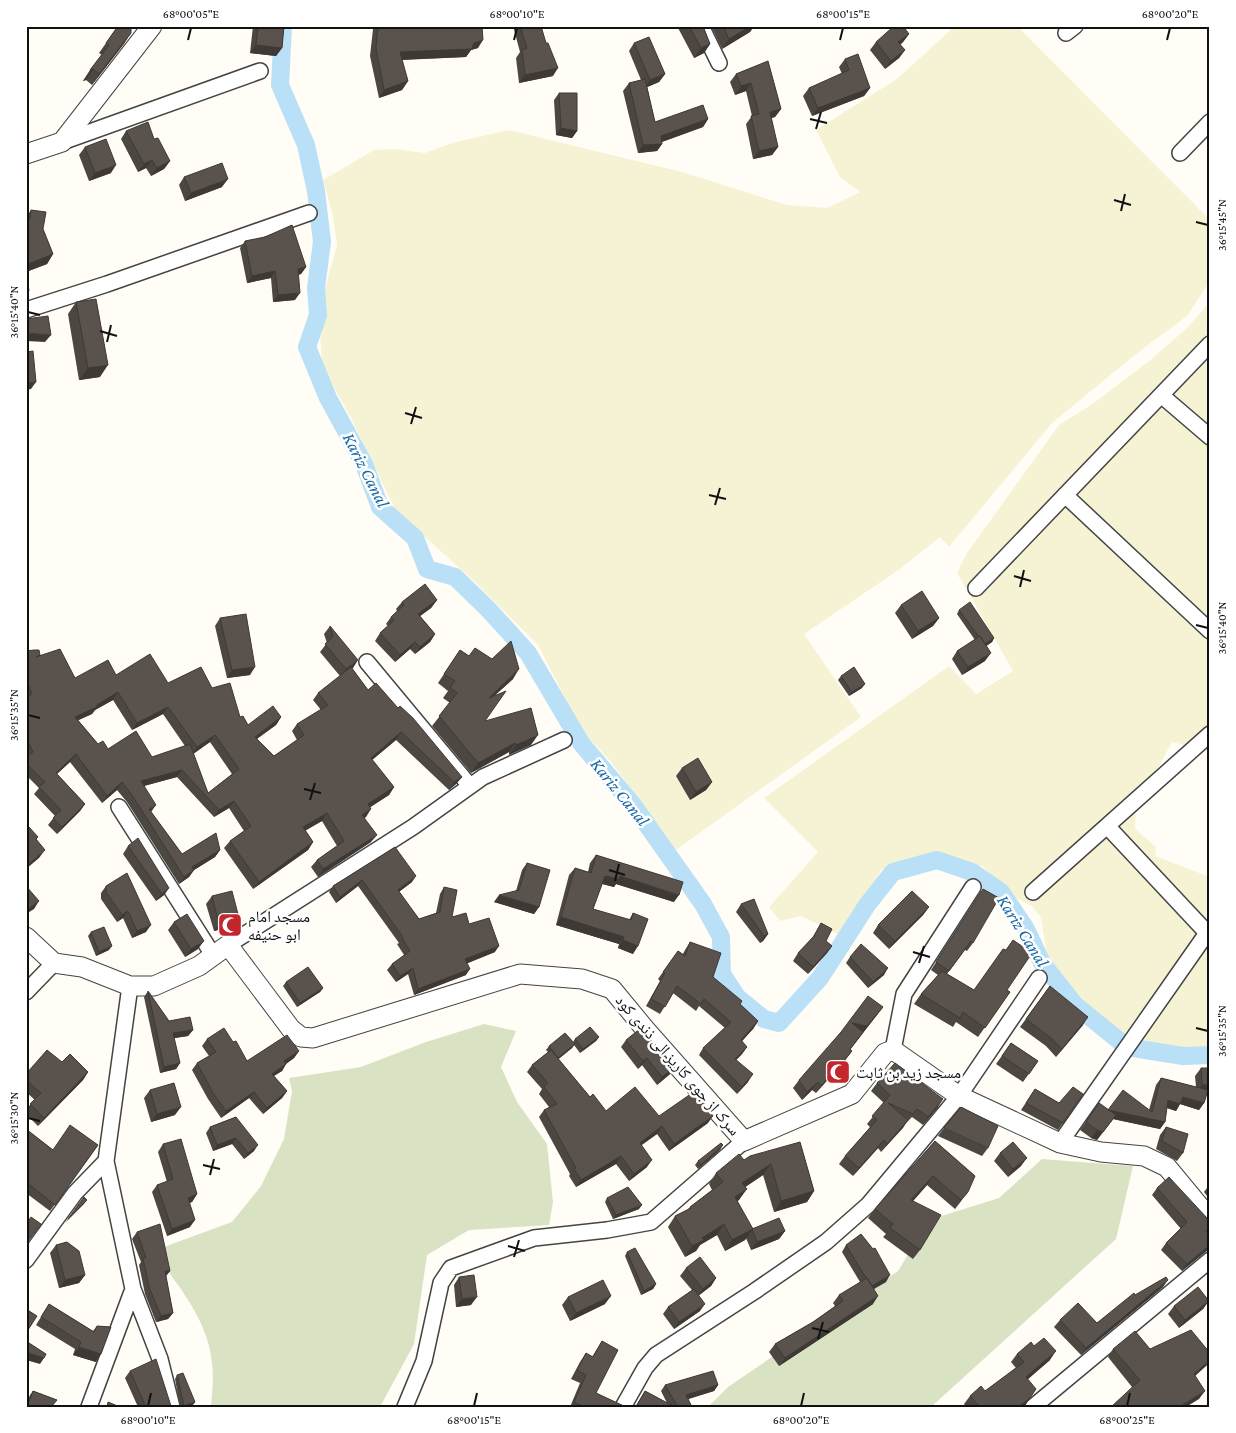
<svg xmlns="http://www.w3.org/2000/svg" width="1236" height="1433" font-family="'Crimson Pro','Noto Naskh Arabic',serif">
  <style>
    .farmland { fill: #f6f3d4 }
    .cemetery { fill: #d9e3c4 }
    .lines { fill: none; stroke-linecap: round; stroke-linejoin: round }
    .canal { stroke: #b9e0f7; stroke-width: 18 }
    .minor-casing { stroke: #444; stroke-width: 18 }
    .tertiary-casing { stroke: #444; stroke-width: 21 }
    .minor { stroke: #fff; stroke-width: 15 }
    .tertiary { stroke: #fff; stroke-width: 19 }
    .wall { fill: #4d4742; fill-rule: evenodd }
    .shaded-wall { fill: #3f3936 }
    .building { fill: #5a524d; stroke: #3f3936; fill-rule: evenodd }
    .ticks { fill: none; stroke: #111; stroke-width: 2 }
    .labels { text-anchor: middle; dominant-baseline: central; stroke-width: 5; stroke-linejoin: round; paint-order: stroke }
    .poi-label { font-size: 16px; fill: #111; stroke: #fff; text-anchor: start }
    .street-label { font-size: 16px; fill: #111; stroke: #fff }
    .water-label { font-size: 18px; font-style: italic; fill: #1768a6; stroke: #fff }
    .neatline { fill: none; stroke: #111; stroke-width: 2 }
    .ticks-label { font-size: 12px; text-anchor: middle; fill: #111 }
  </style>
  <rect width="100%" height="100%" fill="#fffdf5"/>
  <path class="farmland" d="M 955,26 L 1017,26 L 1210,220 L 1210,281 L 1187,316 L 1136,354 L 1052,423 L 949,547 L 940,537 L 900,569 L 804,634 L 861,717 L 676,850 L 612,763 L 581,729 L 538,645 L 474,581 L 396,511 L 350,416 L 322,366 L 320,328 L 323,296 L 337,245 L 333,216 L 323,180 L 374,150 L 394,149 L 425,153 L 452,143 L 509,130 L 682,172 L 787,205 L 827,208 L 860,192 L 840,177 L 816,130 L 897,79 Z
    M 1210,302 L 1210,751 L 1172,742 L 1136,808 L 1135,829 L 1156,847 L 1155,856 L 1210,877 L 1210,1052 L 1185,1054 L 1128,1043 L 1107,1029 L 1049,968 L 1041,918 L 1032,906 L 1005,893 L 984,867 L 937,853 L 881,870 L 871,892 L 838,934 L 801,916 L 780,921 L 769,907 L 818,852 L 764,798 L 949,666 L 976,694 L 1013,671 L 957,573 L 967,553 L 1059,425 L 1091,405 L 1148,362 L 1186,329 Z"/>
  <path class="cemetery" d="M 484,1024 L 516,1031 L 501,1067 L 517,1102 L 547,1144 L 553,1202 L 549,1225 L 469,1230 L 427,1255 L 414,1344 L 380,1407 L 211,1407 C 212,1393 214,1378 212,1364 C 209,1321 177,1284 153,1251 L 232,1222 L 261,1186 L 284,1139 L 292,1091 L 289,1078 L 361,1067 L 426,1042 Z
    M 1042,1159 L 1133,1166 L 1116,1239 L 931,1407 L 708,1407 L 728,1387 L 898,1271 L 929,1220 L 999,1198 Z"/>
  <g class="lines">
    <path class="canal" d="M 283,26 L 280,85 L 306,145 L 316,191 L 322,242 L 316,288 L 318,315 L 307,347 L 328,398 L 364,464 L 380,507 L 415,538 L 427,569 L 455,577 L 488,609 L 528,653 L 581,743 L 633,805 L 703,904 L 721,937 L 722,974 L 737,997 L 764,1019 L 779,1023 L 820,978 L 867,905 L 893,872 L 937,860 L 972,872 L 1001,892 L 1026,929 L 1042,963 L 1075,1005 L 1127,1047 L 1183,1056 L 1210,1055"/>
    <defs>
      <path id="minor" d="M 701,26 L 719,63
        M 1066,33 L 1075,26
        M 62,142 L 260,71
        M 1180,153 L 1210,122
        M 26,310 L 107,284 L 309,213
        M 1161,395 L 1210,437
        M 1065,495 L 1210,631
        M 976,588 L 1210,344
        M 367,662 L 470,786
        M 119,807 L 213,955
        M 1107,826 L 1210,936
        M 1033,892 L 1210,734
        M 228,945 L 413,827 L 483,777 L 564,740
        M 130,986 L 106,1161 L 133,1289 L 160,1359 L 172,1407
        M 26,992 L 54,963
        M 893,1050 L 904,994 L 973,887
        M 1060,1143 L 1207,933
        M 26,1260 L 75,1193 L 106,1161
        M 89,1407 L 133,1289
        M 405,1407 L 424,1361 L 441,1283 L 451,1268 L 534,1238 L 607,1230 L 651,1222 L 744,1141
        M 623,1407 L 645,1368 L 656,1355 L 755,1291 L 826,1242 L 868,1205 L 959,1096 L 1039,978
        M 1033,1407 L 1210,1260"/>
      <path id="tertiary" d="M 26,154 L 62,142 L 152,26
        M 26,937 L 54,963 L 82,967 L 130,986 L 154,986 L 199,966 L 228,945 L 291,1029 L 301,1037 L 313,1038 L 520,974 L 582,979 L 612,989 L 645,1029 L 744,1141 L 852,1094 L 885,1053 L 893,1050 L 959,1096 L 1060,1143 L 1101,1152 L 1144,1156 L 1167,1167 L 1210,1219"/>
    </defs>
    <use href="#minor" class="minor-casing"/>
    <use href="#tertiary" class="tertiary-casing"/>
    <use href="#minor" class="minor"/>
    <use href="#tertiary" class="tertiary"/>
  </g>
  <path class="wall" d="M 118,26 L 131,33 L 92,85 L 86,80 L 83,81 L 102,55 L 99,53 Z
    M 253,26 L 284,26 L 282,48 L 276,56 L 250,53 Z
    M 375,26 L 482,26 L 478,48 L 471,50 L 466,57 L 402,60 L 408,81 L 402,90 L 379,98 L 370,56 L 373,29 Z
    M 513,26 L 541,26 L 553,76 L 519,83 L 516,58 L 520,52 Z
    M 677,26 L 703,26 L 710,44 L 704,53 L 694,58 Z
    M 711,26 L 754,26 L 750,32 L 722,49 Z
    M 909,34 L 903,42 L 900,45 L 905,50 L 899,58 L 885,69 L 870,50 L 876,42 Z
    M 634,43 L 665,74 L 659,82 L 647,87 L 655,122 L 708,119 L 703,127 L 662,142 L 662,144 L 657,151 L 638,153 L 623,91 L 629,83 L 641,80 L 629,51 Z
    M 845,59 L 870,88 L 864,96 L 812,116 L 803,96 L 809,88 L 842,74 L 839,67 Z
    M 768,61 L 781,109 L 775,117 L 771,118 L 778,147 L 772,155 L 753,159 L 746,124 L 752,116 L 746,91 L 735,95 L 730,82 L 736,74 Z
    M 559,93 L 577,131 L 572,138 L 556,135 L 554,100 Z
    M 126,131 L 154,139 L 170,161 L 164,169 L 151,176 L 146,168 L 138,172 L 121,139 Z
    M 85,147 L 111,173 L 89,181 L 79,155 Z
    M 184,177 L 222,187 L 185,201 L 179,185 Z
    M 31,210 L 43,229 L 53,254 L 47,264 L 26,272 L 26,295 L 26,217 Z
    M 245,241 L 306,267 L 301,274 L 298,275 L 295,300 L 273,302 L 271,278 L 247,283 L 240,248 Z
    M 76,302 L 100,377 L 79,380 L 68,314 Z
    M 437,600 L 431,608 L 420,616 L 435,634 L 430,642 L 415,654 L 410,649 L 395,662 L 375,641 L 380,633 L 388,626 L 386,624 L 391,617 L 397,611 L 396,609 L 402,602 Z
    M 901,605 L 939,618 L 933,626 L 912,639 L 895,613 Z
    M 959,610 L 994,638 L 992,642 L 986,646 L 985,661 L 962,675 L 952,659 L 957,651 L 975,640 L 957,614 Z
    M 220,618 L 250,675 L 227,678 L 215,626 Z
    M 330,626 L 352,668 L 368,690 L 462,777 L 456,784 L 449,790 L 396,740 L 372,760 L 394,787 L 389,795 L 370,807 L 366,817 L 364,818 L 371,842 L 318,877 L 311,867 L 317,860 L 337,846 L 322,821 L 305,830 L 313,842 L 308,850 L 253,889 L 224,848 L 230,841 L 244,831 L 229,808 L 214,817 L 177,777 L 144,786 L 151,812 L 182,854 L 220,850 L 215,857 L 194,870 L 189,877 L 179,884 L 127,802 L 117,790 L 102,803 L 70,762 L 57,774 L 85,804 L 80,811 L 57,834 L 48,825 L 55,816 L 34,794 L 39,788 L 26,775 L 26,651 L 40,655 L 75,678 L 116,675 L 168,683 L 212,688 L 248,725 L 281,717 L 276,725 L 257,739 L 274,756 L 297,740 L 292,731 L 297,724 L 321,710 L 313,700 L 318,693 L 340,676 L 320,652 L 327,643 L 324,634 ZM 113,700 L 132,730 L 163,714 L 185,746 L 152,757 L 108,749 L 98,744 L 78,720 L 92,714 L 95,710 ZM 210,742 L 232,774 L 208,793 L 193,753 Z
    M 460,650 L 469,656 L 513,679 L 495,695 L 485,721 L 531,745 L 509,755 L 509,752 L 471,773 L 432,726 L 450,703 L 443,698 L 448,691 L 438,683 Z
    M 841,676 L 862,688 L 849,696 L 838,680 Z
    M 682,768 L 712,782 L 706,790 L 690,800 L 676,776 Z
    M 128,846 L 169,888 L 164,895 L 156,901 L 123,854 Z
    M 395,847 L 412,882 L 399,892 L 419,919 L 436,913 L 440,894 L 444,887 L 452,917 L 469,924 L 495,952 L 467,963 L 466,975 L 414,995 L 408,974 L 396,982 L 387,970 L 392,964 L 404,955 L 397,944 L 399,943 L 358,886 L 336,903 L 329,892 L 333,886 Z
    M 596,855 L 674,902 L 616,884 L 614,887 L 602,884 L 593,909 L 629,920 L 633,913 L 633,954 L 618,948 L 619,944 L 556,925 L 569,875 L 575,868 L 588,872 L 590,863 Z
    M 527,863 L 539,907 L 534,914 L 494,902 L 516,891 L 522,870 Z
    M 106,886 L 146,932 L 132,938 L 123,918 L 117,922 L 101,899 L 101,893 Z
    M 212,896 L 234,926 L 214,931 L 206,904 Z
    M 978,897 L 973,943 L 967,951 L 965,950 L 947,974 L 974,990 L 1007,990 L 1010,992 L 978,1037 L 956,1022 L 953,1027 L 914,1004 L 921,994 L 938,975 L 931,970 Z
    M 741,904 L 768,934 L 763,941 L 760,943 L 736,912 Z
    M 929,907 L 923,915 L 889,949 L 873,933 L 878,925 Z
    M 174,922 L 198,949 L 185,957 L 168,930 Z
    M 821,923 L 826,941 L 832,946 L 827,953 L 808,974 L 793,961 L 798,953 L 811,940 Z
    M 91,932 L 109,950 L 96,956 L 88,936 Z
    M 690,942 L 713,977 L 740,1004 L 758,1021 L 753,1029 L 741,1041 L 747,1047 L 742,1054 L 736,1060 L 748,1082 L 737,1094 L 699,1055 L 703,1048 L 725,1028 L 699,1006 L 696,1011 L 673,993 L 660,1014 L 646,1006 L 660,981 L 658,979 L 678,951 L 683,954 L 685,950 Z
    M 850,957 L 884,975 L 868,988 L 846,963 Z
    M 286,982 L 323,988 L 320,992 L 297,1007 L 283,986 Z
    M 1050,986 L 1083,1025 L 1056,1057 L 1046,1046 L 1020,1027 Z
    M 148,991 L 169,1021 L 193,1030 L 188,1036 L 174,1038 L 180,1063 L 176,1069 L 160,1073 L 144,997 Z
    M 883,1007 L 850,1050 L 852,1051 L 846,1059 L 816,1093 L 812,1090 L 802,1100 L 793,1088 L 799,1080 Z
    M 599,1037 L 596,1041 L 580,1053 L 574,1045 L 572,1048 L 558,1059 L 590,1097 L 606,1111 L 659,1116 L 708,1123 L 669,1151 L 657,1134 L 641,1145 L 647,1167 L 629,1181 L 616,1164 L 576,1187 L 569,1176 L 570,1174 L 539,1117 L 544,1110 L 549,1107 L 539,1094 L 542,1089 L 527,1072 L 532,1065 L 548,1052 L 546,1050 L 549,1046 L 573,1042 L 575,1039 Z
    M 207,1039 L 233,1042 L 247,1061 L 299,1051 L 294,1058 L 286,1064 L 282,1071 L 274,1076 L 287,1091 L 282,1098 L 263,1114 L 249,1098 L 221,1118 L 208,1099 L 192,1070 L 197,1063 L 209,1056 L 202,1046 Z
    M 626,1040 L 675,1067 L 670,1074 L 657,1085 L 642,1065 L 638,1069 L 621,1047 Z
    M 1011,1043 L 1038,1061 L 1023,1082 L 996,1064 Z
    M 62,1062 L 88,1072 L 83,1080 L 38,1126 L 26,1114 L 26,1109 L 35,1100 L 26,1092 L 26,1074 Z
    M 1201,1068 L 1207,1092 L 1204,1103 L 1199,1110 L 1180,1104 L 1176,1111 L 1167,1108 L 1165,1122 L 1160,1129 L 1113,1119 L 1097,1140 L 1091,1138 L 1080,1130 L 1099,1103 L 1108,1110 L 1149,1110 L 1156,1085 L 1161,1078 L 1196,1087 L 1195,1076 Z
    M 877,1083 L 938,1107 L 923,1125 L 912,1117 L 907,1122 L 881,1152 L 878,1148 L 853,1176 L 839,1164 L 845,1156 L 870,1127 L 867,1124 L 884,1103 L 871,1091 Z
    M 1035,1089 L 1059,1103 L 1083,1094 L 1058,1130 L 1021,1110 Z
    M 150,1090 L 175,1115 L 151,1122 L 144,1098 Z
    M 236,1117 L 254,1151 L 244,1159 L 232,1144 L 213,1151 L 206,1133 L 210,1127 Z
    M 1166,1127 L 1183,1153 L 1177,1161 L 1156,1149 L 1160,1135 Z
    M 944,1128 L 988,1148 L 982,1156 L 938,1136 Z
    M 26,1129 L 53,1150 L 98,1145 L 50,1211 L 26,1193 Z
    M 935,1141 L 975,1176 L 961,1201 L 955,1209 L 927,1185 L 913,1201 L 920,1250 L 913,1259 L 883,1237 L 886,1234 L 868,1218 L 875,1209 Z
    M 800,1142 L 814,1191 L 807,1202 L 774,1212 L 763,1175 L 745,1187 L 739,1200 L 737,1201 L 753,1229 L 785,1231 L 779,1239 L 751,1250 L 746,1238 L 745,1240 L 725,1251 L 717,1235 L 700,1245 L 696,1251 L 685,1257 L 668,1227 L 675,1216 L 687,1210 L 690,1207 L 712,1190 L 709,1184 L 716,1173 L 744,1160 Z
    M 163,1144 L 197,1194 L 192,1202 L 189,1203 L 190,1227 L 167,1236 L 152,1192 L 157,1185 L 167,1182 L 158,1152 Z
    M 720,1150 L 698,1169 L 695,1165 L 698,1161 Z
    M 1000,1153 L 1021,1166 L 1008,1177 L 994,1161 Z
    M 1210,1184 L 1210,1200 L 1204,1192 Z
    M 1157,1188 L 1210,1220 L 1210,1231 L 1208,1233 L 1210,1235 L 1210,1248 L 1182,1271 L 1161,1250 L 1166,1243 L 1181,1229 L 1152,1195 Z
    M 607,1198 L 639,1209 L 613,1219 L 605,1202 Z
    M 137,1232 L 170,1271 L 166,1276 L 173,1313 L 168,1319 L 156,1322 L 145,1294 L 139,1265 L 141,1262 L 132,1239 Z
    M 56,1245 L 85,1275 L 79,1283 L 59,1288 L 50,1253 Z
    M 846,1245 L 886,1282 L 874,1289 L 873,1304 L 779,1366 L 769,1352 L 775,1344 L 813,1322 L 835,1306 L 833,1303 L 839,1295 L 860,1282 L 842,1252 Z
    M 627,1252 L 656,1284 L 653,1289 L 641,1295 L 625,1256 Z
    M 686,1268 L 716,1278 L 711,1286 L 699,1295 L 700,1311 L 674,1329 L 663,1314 L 668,1307 L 692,1290 L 680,1276 Z
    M 459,1277 L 471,1305 L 456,1307 L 454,1285 Z
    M 1163,1287 L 1081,1355 L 1054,1327 L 1060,1320 L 1097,1323 L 1135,1295 Z
    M 568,1297 L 605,1304 L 570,1321 L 562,1305 Z
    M 1210,1297 L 1210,1303 L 1208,1301 L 1203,1309 L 1179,1328 L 1168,1314 L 1174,1306 L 1208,1299 Z
    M 49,1304 L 93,1331 L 97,1326 L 96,1362 L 73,1355 L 75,1349 L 36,1325 Z
    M 602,1341 L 596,1393 L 626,1407 L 570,1407 L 580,1383 L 571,1379 L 580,1362 L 586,1353 L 592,1357 Z
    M 1034,1346 L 1050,1360 L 1028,1379 L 1030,1398 L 1024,1407 L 966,1407 L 964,1404 L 970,1396 L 985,1391 L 1016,1368 L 1011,1362 L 1017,1354 Z
    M 1113,1349 L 1150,1349 L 1207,1365 L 1195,1376 L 1199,1399 L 1132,1387 L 1108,1357 Z
    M 130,1371 L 171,1406 L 138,1407 L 125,1378 Z
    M 177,1375 L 195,1402 L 192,1406 L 180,1407 L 175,1379 Z
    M 665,1385 L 718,1385 L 714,1391 L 688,1399 L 692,1407 L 635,1407 L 645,1391 L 667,1403 L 661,1391 Z
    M 33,1391 L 57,1400 L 51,1407 L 26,1407 L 26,1405 L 30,1395 Z"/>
  <path class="shaded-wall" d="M 751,26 L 754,26 L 750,32 L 722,49 L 729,39 Z
    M 131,33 L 124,44 L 92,85 L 99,74 Z
    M 909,34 L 903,42 L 893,51 L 898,42 Z
    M 483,40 L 478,48 L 471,50 L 466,57 L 394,60 L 400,52 L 474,43 Z
    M 710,44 L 704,53 L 694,58 L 701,48 Z
    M 256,45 L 282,48 L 276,56 L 250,53 Z
    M 905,50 L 899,58 L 885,69 L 891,61 Z
    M 558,68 L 553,76 L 519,83 L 525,75 Z
    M 93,69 L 86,80 L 83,81 L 90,70 Z
    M 665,74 L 659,82 L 645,88 L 650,80 Z
    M 408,81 L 402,90 L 379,98 L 384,90 Z
    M 751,83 L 746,91 L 735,95 L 741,86 Z
    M 870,88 L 864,96 L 812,116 L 818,108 Z
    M 781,109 L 775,117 L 764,120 L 770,112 Z
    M 708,119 L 703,127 L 656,144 L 661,136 Z
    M 561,128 L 577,131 L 572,138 L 556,135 Z
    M 662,144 L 657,151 L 638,153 L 643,145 Z
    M 778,147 L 772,155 L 753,159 L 759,151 Z
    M 152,160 L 146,168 L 138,172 L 144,164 Z
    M 170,161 L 164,169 L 151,176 L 157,168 Z
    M 116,165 L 111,173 L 89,181 L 95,173 Z
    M 228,179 L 222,187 L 185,201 L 191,193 Z
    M 53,254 L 47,264 L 26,272 L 26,265 Z
    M 306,267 L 301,274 L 293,276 L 298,269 Z
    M 275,271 L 271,278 L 247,283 L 252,276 Z
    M 300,293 L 295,300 L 273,302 L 278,295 Z
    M 26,333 L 51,335 L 45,342 L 26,341 Z
    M 108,365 L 100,377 L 79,380 L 88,368 Z
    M 36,382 L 31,389 L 26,390 L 26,383 Z
    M 437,600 L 431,608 L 412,622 L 418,614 Z
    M 939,618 L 933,626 L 912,639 L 918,631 Z
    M 435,634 L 430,642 L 415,654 L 420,647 Z
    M 994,638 L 992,642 L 982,649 L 984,645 Z
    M 415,642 L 410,649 L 395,662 L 400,655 Z
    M 991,653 L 985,661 L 962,675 L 968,667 Z
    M 358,660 L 353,668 L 341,678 L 346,669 Z
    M 255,667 L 250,675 L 227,678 L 232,670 Z
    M 519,669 L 513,679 L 482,707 L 489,698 Z
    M 865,684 L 862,688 L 849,696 L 852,692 Z
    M 118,692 L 113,700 L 95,710 L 92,714 L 70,724 L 75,717 Z
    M 168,707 L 163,714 L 132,730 L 137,723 Z
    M 281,717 L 276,725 L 249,744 L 255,737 Z
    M 401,732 L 396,740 L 366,765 L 371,758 Z
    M 215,735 L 210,742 L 192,755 L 197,747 Z
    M 538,735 L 531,745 L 509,755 L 516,745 Z
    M 515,743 L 509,752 L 471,773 L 478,763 Z
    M 76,754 L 70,762 L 50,780 L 56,773 Z
    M 182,770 L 177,777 L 136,788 L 141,781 Z
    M 462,777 L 456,784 L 449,790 L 454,782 Z
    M 122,782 L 117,790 L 102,803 L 107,796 Z
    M 712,782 L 706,790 L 690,800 L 696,792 Z
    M 394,787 L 389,795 L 363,812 L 368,804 Z
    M 234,801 L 229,808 L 214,817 L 219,810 Z
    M 85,804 L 80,811 L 57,834 L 62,827 Z
    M 156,805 L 151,812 L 149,809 Z
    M 371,809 L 366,817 L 357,823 L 362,815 Z
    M 327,813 L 322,821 L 298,835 L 303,827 Z
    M 377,835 L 371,842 L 318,877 L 323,869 Z
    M 313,842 L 308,850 L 253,889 L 259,882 Z
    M 45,850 L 39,858 L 26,869 L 26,866 Z
    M 220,850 L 215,857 L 194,870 L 189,877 L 179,884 L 192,867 Z
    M 416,876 L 412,882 L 393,896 L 398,890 Z
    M 605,876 L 620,876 L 679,895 L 674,902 L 616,884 L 614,887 L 599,883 Z
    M 362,880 L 358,886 L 336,903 L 340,897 Z
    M 169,888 L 164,895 L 156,901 L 162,894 Z
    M 499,895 L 539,907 L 534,914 L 494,902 Z
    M 39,901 L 34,909 L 26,914 L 26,911 L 28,909 Z
    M 929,907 L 923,915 L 889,949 L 895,941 Z
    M 128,911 L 123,918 L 117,922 L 122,915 Z
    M 561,917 L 624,937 L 619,944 L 556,925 Z
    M 239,918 L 234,926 L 214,931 L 219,923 Z
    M 151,925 L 146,932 L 132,938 L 137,931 Z
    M 768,934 L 763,941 L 760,943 L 764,936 Z
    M 623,940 L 638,946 L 633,954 L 618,948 Z
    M 204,941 L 198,949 L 185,957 L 191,949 Z
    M 112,946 L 109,950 L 96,956 L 99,952 Z
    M 499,946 L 495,952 L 461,966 L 465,959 Z
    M 832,946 L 827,953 L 808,974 L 813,967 Z
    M 413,968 L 408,974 L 396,982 L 400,976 Z
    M 888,968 L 884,975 L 868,988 L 873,982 Z
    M 470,969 L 466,975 L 414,995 L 418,989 Z
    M 323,988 L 320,992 L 297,1007 L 300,1003 Z
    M 883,1007 L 877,1015 L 844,1057 L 852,1023 Z
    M 1088,1017 L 1083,1025 L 1056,1057 L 1062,1049 Z
    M 758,1021 L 753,1029 L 736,1048 L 741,1040 Z
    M 193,1030 L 188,1036 L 169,1039 L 173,1033 Z
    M 599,1037 L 596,1041 L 580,1053 L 583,1049 Z
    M 575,1044 L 572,1048 L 555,1062 L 558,1058 Z
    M 747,1047 L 742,1054 L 730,1066 L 735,1059 Z
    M 299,1051 L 294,1058 L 280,1068 L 284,1061 Z
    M 852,1051 L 846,1059 L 816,1093 L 822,1085 Z
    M 647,1058 L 642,1065 L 638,1069 L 643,1061 Z
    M 180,1063 L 176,1069 L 160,1073 L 164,1067 Z
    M 286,1064 L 282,1071 L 267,1080 L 272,1074 Z
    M 675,1067 L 670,1074 L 657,1085 L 662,1077 Z
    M 88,1072 L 83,1080 L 38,1126 L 44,1118 Z
    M 753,1074 L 748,1082 L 737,1094 L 742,1087 Z
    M 818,1082 L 812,1090 L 802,1100 L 807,1092 Z
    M 1202,1085 L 1210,1085 L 1210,1092 L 1196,1093 Z
    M 287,1091 L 282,1098 L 263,1114 L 267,1108 Z
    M 254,1092 L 249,1098 L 221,1118 L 226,1111 Z
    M 1183,1097 L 1204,1103 L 1199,1110 L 1180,1104 L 1176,1111 L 1164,1107 L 1168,1100 Z
    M 943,1099 L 938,1107 L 923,1125 L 928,1117 Z
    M 181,1107 L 175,1115 L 151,1122 L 157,1114 Z
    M 1108,1110 L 1165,1122 L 1160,1129 L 1113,1119 L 1097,1140 L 1091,1138 L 1097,1130 Z
    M 713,1116 L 708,1123 L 669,1151 L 674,1144 Z
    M 908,1120 L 903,1128 L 881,1152 L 887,1144 Z
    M 662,1126 L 657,1134 L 635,1150 L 640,1143 Z
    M 236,1138 L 232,1144 L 213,1151 L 217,1145 Z
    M 884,1140 L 878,1148 L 853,1176 L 859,1168 Z
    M 258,1145 L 254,1151 L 244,1159 L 248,1153 Z
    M 723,1145 L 720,1150 L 698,1169 L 701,1165 Z
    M 621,1156 L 616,1164 L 576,1187 L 581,1180 Z
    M 1027,1158 L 1021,1166 L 1008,1177 L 1013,1169 Z
    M 652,1160 L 647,1167 L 629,1181 L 634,1174 Z
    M 771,1164 L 763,1175 L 735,1194 L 742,1183 Z
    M 933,1176 L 927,1185 L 905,1210 L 911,1200 Z
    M 747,1189 L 739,1200 L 727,1208 L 735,1197 Z
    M 814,1191 L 807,1202 L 774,1212 L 781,1201 Z
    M 968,1192 L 961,1201 L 955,1209 L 961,1200 Z
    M 197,1194 L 192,1202 L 183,1205 L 188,1198 Z
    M 87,1200 L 84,1204 L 65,1223 L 68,1219 Z
    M 642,1205 L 639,1209 L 613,1219 L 616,1215 Z
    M 195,1220 L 190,1227 L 167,1236 L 172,1229 Z
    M 724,1224 L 717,1235 L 700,1245 L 696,1251 L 685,1257 L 692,1246 L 702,1238 Z
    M 753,1229 L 745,1240 L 725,1251 L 732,1240 Z
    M 785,1231 L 779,1239 L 751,1250 L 757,1242 Z
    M 1210,1245 L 1210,1248 L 1182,1271 L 1187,1264 Z
    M 165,1271 L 170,1271 L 165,1277 Z
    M 85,1275 L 79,1283 L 59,1288 L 65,1280 Z
    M 890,1275 L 886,1282 L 866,1293 L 871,1287 Z
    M 716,1278 L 711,1286 L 697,1297 L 703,1289 Z
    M 1168,1280 L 1163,1287 L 1081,1355 L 1086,1348 Z
    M 656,1284 L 653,1289 L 641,1295 L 644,1291 Z
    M 611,1296 L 605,1304 L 570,1321 L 576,1313 Z
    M 878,1296 L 873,1304 L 779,1366 L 785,1358 Z
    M 477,1297 L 471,1305 L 456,1307 L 462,1299 Z
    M 1209,1301 L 1203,1309 L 1179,1328 L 1185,1320 Z
    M 705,1304 L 700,1311 L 674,1329 L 679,1322 Z
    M 173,1313 L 168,1319 L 156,1322 L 161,1316 Z
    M 79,1347 L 101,1354 L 96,1362 L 73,1355 Z
    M 1056,1351 L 1050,1360 L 1020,1386 L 1026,1377 Z
    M 26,1352 L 44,1358 L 40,1364 L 26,1360 Z
    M 1210,1360 L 1210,1362 L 1207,1365 L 1188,1382 L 1194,1374 Z
    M 718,1385 L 714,1391 L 682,1401 L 686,1395 Z
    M 1205,1391 L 1199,1399 L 1186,1407 L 1181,1407 L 1182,1405 Z
    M 1030,1398 L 1024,1407 L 1018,1407 Z
    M 195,1402 L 192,1406 L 183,1407 L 184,1406 Z"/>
  <path class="building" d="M 118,26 L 131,26 L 131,33 L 99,74 L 93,69 L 90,70 L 109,45 L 106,43 Z
    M 258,26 L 284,26 L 282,48 L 256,45 Z
    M 378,26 L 482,26 L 483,40 L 474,43 L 472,49 L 400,52 L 408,81 L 384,90 L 376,48 Z
    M 520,26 L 541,26 L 546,43 L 548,43 L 558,68 L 525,75 L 522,50 L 527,48 Z
    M 689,26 L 703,26 L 710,44 L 701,48 Z
    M 723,26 L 751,26 L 729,39 Z
    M 894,26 L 903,26 L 909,34 L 898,42 L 905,50 L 891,61 L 876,42 Z
    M 649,37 L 665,74 L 650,80 L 634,43 Z
    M 858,54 L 870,88 L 818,108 L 809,88 L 849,70 L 845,59 Z
    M 768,61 L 781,109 L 770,112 L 778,147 L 759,151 L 751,116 L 759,114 L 751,83 L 741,86 L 736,74 Z
    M 645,79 L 655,122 L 703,105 L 708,119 L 661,136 L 662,144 L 643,145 L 629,83 Z
    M 559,93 L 577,93 L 577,131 L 561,128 Z
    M 148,122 L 154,139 L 158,138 L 170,161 L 157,168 L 152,160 L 144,164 L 126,131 Z
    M 106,139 L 116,165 L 95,173 L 85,147 Z
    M 222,163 L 228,179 L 191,193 L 184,177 Z
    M 31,210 L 46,212 L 43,229 L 53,254 L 26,265 L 26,218 L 30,219 Z
    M 292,225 L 306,267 L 298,269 L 300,293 L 278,295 L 275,271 L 252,276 L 245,241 L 265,237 Z
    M 26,271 L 29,291 L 26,292 Z
    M 96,299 L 108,365 L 88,368 L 76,302 Z
    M 48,316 L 51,335 L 26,333 L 26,319 Z
    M 33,351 L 36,382 L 26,383 L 26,352 Z
    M 425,584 L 437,600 L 418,614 L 435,634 L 420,647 L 415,642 L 400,655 L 380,633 L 394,620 L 391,617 L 404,605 L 402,602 Z
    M 922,591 L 939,618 L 918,631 L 901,605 Z
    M 970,602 L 994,638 L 985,644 L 980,636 L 979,637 L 959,610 Z
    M 246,614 L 255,667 L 232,670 L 220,618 Z
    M 330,626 L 358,660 L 346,669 L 325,644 L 333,637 Z
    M 980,636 L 991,653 L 968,667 L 957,651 Z
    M 511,641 L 519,669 L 489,698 L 506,691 L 485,721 L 531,708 L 538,735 L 516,745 L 515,743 L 478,763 L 439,716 L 457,693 L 450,688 L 455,681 L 444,674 L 460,650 L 469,656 L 475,648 L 492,659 Z
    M 60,649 L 75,678 L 108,660 L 116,675 L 150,654 L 168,683 L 201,667 L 212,688 L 230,683 L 240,717 L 243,716 L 248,725 L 273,706 L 281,717 L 255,737 L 274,756 L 304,735 L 297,724 L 328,705 L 318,693 L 351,667 L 368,690 L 376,683 L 398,708 L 400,706 L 413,718 L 462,777 L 454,782 L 401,732 L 371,758 L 394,787 L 368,804 L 371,809 L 362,815 L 377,835 L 323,869 L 317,860 L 344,841 L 327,813 L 303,827 L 313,842 L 259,882 L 230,841 L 251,826 L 234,801 L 219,810 L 182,770 L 141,781 L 156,805 L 149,809 L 182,854 L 216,833 L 220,850 L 192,867 L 194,870 L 184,877 L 132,795 L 122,782 L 107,796 L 76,754 L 56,773 L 85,804 L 62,827 L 53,818 L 61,810 L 39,787 L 45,782 L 26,763 L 26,757 L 33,752 L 26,737 L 26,697 L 32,694 L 26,678 L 26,651 L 34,650 L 39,650 L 40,655 L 36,657 ZM 118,692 L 137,723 L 168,707 L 197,747 L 215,735 L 239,769 L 208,793 L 190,744 L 152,757 L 136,731 L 108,749 L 103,741 L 98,744 L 75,717 L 97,707 L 97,705 Z
    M 854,667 L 865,684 L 852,692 L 841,676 Z
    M 698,758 L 712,782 L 696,792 L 682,768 Z
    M 29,827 L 38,837 L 36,839 L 45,850 L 26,866 L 26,830 Z
    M 138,838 L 169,888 L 162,894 L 128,846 Z
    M 395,847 L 416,876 L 398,890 L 419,919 L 440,912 L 444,887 L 457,890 L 452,917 L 466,913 L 469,924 L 489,918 L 499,946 L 465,959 L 470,969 L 418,989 L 413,968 L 400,976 L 392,964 L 410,951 L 402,938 L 403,937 L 362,880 L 340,897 L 333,886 Z
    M 596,855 L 683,882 L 679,895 L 620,876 L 619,879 L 605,876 L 593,909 L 631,920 L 633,913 L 648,919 L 638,946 L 623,940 L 624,937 L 561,917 L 575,868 L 591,873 Z
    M 527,863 L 550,870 L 539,907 L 499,895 L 519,890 Z
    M 127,873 L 151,925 L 137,931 L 128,911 L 122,915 L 106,892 L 106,886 Z
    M 26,886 L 39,901 L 28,909 L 26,908 Z
    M 983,889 L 999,898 L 973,943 L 971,941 L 949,971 L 936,962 Z
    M 232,891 L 239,918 L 219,923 L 212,896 Z
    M 912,891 L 929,907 L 895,941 L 878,925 Z
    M 754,899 L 768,934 L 764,936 L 741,904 Z
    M 187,914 L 204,941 L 191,949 L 174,922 Z
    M 821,923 L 832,929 L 826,941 L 832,946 L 813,967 L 798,953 L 814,936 Z
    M 104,927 L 112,946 L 99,952 L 91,932 Z
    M 1013,940 L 1032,953 L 1007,990 L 1010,992 L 985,1028 L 963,1012 L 960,1018 L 921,994 L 942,971 L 974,990 L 1003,949 L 1006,950 Z
    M 690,942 L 721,953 L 713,977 L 742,1001 L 740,1004 L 758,1021 L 741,1040 L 747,1047 L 735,1059 L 753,1074 L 742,1087 L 703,1048 L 731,1022 L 704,999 L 701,1004 L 677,986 L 665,1007 L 651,999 L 665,973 L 663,972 L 678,951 L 685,956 Z
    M 861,944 L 888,968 L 873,982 L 850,957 Z
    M 308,967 L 323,988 L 300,1003 L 286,982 Z
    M 1050,986 L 1088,1017 L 1062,1049 L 1051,1038 L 1026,1019 Z
    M 148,991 L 169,1021 L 190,1017 L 193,1030 L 173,1033 L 180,1063 L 164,1067 Z
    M 868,996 L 883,1007 L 867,1026 L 852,1023 L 863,1032 L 850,1049 L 852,1051 L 822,1085 L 818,1082 L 807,1092 L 799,1080 L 841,1032 Z
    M 590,1027 L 599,1037 L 583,1049 L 575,1039 Z
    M 224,1028 L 233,1042 L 236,1041 L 247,1061 L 287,1035 L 299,1051 L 284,1061 L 286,1064 L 272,1074 L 287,1091 L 267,1108 L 254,1092 L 226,1111 L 213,1093 L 197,1063 L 216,1052 L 207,1039 Z
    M 641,1028 L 675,1067 L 662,1077 L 647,1058 L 643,1061 L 626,1040 Z
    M 565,1033 L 575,1044 L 558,1058 L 549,1046 Z
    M 1011,1043 L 1038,1061 L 1029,1074 L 1002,1056 Z
    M 47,1050 L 62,1062 L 70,1054 L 88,1072 L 44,1118 L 30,1104 L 41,1093 L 26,1080 L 26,1074 Z
    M 551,1050 L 590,1097 L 593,1094 L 606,1111 L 635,1087 L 659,1116 L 695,1091 L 713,1116 L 674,1144 L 662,1126 L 640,1143 L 652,1160 L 634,1174 L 621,1156 L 581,1180 L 574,1169 L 576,1168 L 544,1110 L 557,1104 L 544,1087 L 548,1083 L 532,1065 Z
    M 895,1063 L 943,1099 L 928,1117 L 917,1109 L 913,1114 L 888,1103 L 908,1120 L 887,1144 L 884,1140 L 859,1168 L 845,1156 L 877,1120 L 872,1116 L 890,1095 L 877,1083 Z
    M 1201,1068 L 1210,1068 L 1210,1085 L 1202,1085 Z
    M 1161,1078 L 1208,1090 L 1204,1103 L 1183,1097 L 1180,1104 L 1168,1100 L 1165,1122 L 1108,1110 L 1123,1090 L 1152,1112 Z
    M 174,1083 L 181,1107 L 157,1114 L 150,1090 Z
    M 1073,1087 L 1083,1094 L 1063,1123 L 1026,1103 L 1035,1089 L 1059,1103 Z
    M 1099,1103 L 1116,1115 L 1103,1132 L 1097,1130 L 1086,1122 Z
    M 961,1107 L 998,1126 L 988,1148 L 944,1128 Z
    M 236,1117 L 258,1145 L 248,1153 L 236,1138 L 217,1145 L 210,1127 Z
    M 70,1125 L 98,1145 L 55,1205 L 26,1182 L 26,1129 L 53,1150 Z
    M 1166,1127 L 1188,1134 L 1183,1153 L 1162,1141 Z
    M 181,1139 L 197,1194 L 188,1198 L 195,1220 L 172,1229 L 157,1185 L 173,1179 L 163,1144 Z
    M 935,1141 L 975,1176 L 968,1192 L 961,1200 L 933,1176 L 911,1200 L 941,1215 L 920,1250 L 890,1228 L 893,1224 L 875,1209 Z
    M 800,1142 L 814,1191 L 781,1201 L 771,1164 L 742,1183 L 747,1189 L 735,1197 L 753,1229 L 732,1240 L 724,1224 L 702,1238 L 704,1240 L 692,1246 L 675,1216 L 691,1208 L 690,1207 L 723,1182 L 716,1173 L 739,1154 L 744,1160 L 750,1156 Z
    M 1013,1142 L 1027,1158 L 1013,1169 L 1000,1153 Z
    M 721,1143 L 723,1145 L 701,1165 L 698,1161 Z
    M 1169,1177 L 1207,1218 L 1210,1220 L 1210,1228 L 1206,1231 L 1210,1235 L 1210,1245 L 1187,1264 L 1166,1243 L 1187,1222 L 1157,1188 Z
    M 628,1187 L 642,1205 L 616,1215 L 607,1198 Z
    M 84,1197 L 87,1200 L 68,1219 Z
    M 31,1217 L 41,1224 L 28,1241 L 26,1240 L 26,1218 L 29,1220 Z
    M 779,1218 L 785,1231 L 757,1242 L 752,1229 Z
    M 160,1224 L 170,1271 L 165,1271 L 173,1313 L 161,1316 L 149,1287 L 143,1258 L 146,1258 L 137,1232 Z
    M 861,1234 L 873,1249 L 875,1248 L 890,1275 L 872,1286 L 867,1278 L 866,1278 L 846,1245 Z
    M 67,1242 L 79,1251 L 85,1275 L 65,1280 L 56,1245 Z
    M 635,1248 L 656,1284 L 644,1291 L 627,1252 Z
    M 700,1257 L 716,1278 L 703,1289 L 686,1268 Z
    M 474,1275 L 477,1297 L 462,1299 L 459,1277 Z
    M 1166,1277 L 1168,1280 L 1086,1348 L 1060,1320 L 1078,1303 L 1097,1323 L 1134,1293 L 1135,1295 Z
    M 867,1278 L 878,1296 L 785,1358 L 775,1344 L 813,1322 L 843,1301 L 839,1295 Z
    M 603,1280 L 611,1296 L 576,1313 L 568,1297 Z
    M 1198,1287 L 1209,1301 L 1185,1320 L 1174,1306 Z
    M 694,1289 L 705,1304 L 679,1322 L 668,1307 Z
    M 49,1304 L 94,1332 L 97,1326 L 111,1327 L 101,1354 L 79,1347 L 81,1342 L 41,1317 Z
    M 26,1309 L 37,1316 L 26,1333 Z
    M 1191,1330 L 1210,1353 L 1210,1360 L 1194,1374 L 1205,1391 L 1182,1405 L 1184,1407 L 1111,1407 L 1140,1380 L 1113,1349 L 1135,1331 L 1150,1349 Z
    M 1044,1338 L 1056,1351 L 1026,1377 L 1036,1389 L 1030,1398 L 1018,1407 L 976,1407 L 978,1405 L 970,1396 L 981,1386 L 985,1391 L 1024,1362 L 1017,1354 L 1031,1342 L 1034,1346 Z
    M 26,1341 L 46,1354 L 44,1358 L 26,1352 Z
    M 602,1341 L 618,1350 L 596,1393 L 626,1407 L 584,1407 L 574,1402 L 586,1375 L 577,1370 L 586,1353 L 593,1357 Z
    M 156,1359 L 171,1406 L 146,1407 L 130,1371 Z
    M 713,1371 L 718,1385 L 686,1395 L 692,1407 L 678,1407 L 665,1385 Z
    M 183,1373 L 195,1402 L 184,1406 L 177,1375 Z
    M 33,1391 L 57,1400 L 51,1407 L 27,1407 Z
    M 645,1391 L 675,1407 L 636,1407 Z
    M 108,1402 L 120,1407 L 107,1407 Z"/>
  <path class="ticks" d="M 188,40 L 191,28M 514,40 L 517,28M 840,40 L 843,28M 1167,40 L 1170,28M 810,119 L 827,123M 816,129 L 821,112M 1114,200 L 1131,205M 1121,211 L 1125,194M 1196,222 L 1208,225M 28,312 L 40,315M 100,331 L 117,336M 107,342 L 111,325M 405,413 L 422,418M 411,424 L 416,407M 709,495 L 726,499M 715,505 L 720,488M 1014,576 L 1031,581M 1020,587 L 1024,570M 1196,625 L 1208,628M 28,715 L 40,718M 304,789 L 321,793M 310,800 L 315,783M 609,870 L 625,875M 615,881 L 619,864M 913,952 L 930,957M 919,963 L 924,946M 1196,1028 L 1208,1031M 28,1118 L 40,1121M 203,1165 L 220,1169M 210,1175 L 214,1159M 508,1246 L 525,1251M 514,1257 L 519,1240M 812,1328 L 829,1332M 818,1339 L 823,1322M 148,1406 L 151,1393M 474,1406 L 477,1393M 801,1406 L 804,1393M 1127,1406 L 1130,1393"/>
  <defs>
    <symbol id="mosque-square" viewBox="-11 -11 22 22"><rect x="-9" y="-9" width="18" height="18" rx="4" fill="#c4262e" stroke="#fff"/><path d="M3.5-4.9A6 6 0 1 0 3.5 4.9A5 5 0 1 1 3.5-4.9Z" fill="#fff"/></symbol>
  </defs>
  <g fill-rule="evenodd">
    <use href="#mosque-square" x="216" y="911" width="28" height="28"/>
    <use href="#mosque-square" x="824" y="1058" width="28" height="28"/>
  </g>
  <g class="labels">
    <g class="poi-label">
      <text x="248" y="916">مسجد امام<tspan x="248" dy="18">ابو حنیفه</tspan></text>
      <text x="856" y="1072">مسجد زید بن ثابت</text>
    </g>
    <g class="street-label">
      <text transform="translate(678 1065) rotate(49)">سرک از جوی کاریز الی ذندی کود</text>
    </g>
    <g class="water-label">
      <text transform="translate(366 470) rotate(63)">Kariz Canal</text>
      <text transform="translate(620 792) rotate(51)">Kariz Canal</text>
      <text transform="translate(1023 931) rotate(58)">Kariz Canal</text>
    </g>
  </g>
  <rect width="1236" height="1433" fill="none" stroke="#ffffff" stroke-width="55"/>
  <rect x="28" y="28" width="1180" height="1378" class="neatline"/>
  <g class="ticks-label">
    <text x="191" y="18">68°00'05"E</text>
    <text x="517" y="18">68°00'10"E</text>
    <text x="843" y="18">68°00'15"E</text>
    <text x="1170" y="18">68°00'20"E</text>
    <text transform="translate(1222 225) rotate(-90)" y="4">36°15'45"N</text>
    <text transform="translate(14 312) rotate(-90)" y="4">36°15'40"N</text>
    <text transform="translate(1222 628) rotate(-90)" y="4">36°15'40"N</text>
    <text transform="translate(14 715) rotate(-90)" y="4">36°15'35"N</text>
    <text transform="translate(1222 1031) rotate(-90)" y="4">36°15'35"N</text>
    <text transform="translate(14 1118) rotate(-90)" y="4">36°15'30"N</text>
    <text x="148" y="1424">68°00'10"E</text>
    <text x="474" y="1424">68°00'15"E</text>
    <text x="801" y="1424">68°00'20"E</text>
    <text x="1127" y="1424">68°00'25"E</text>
  </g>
</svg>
